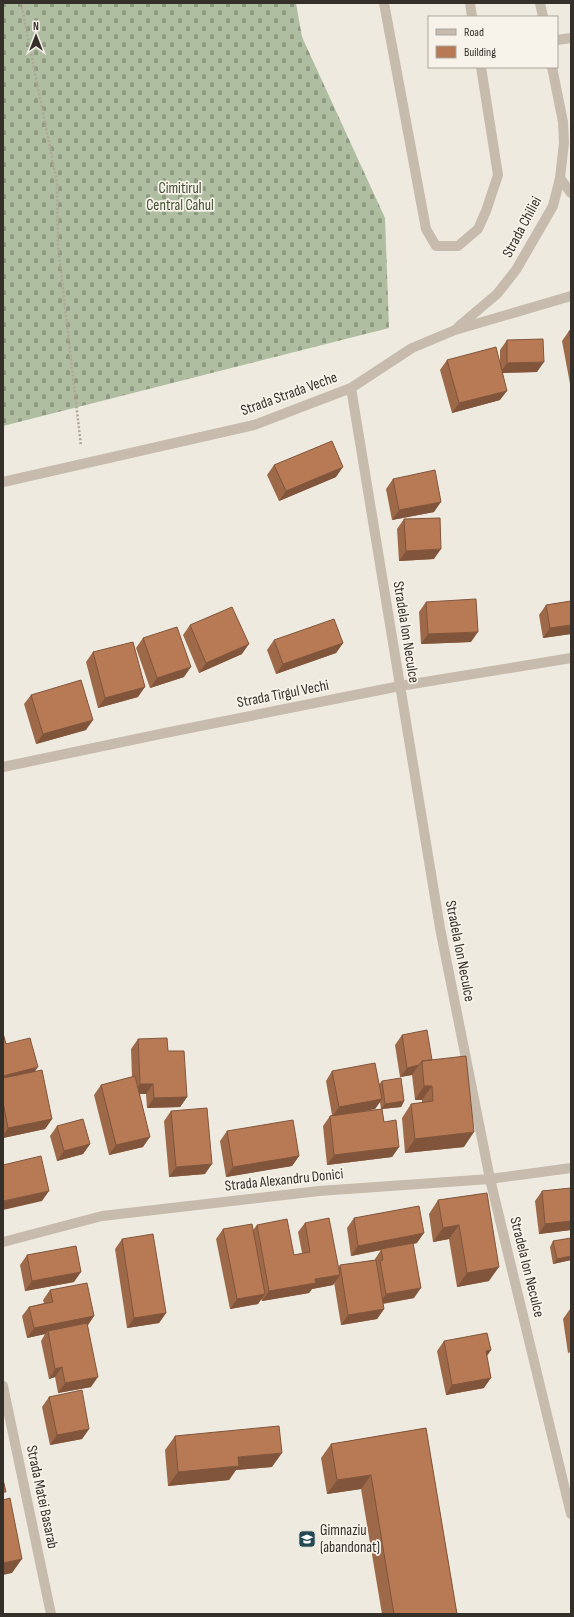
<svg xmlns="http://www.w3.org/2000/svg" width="574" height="1617" font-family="'Sofia Sans Condensed',sans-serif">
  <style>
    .cemetery { fill: url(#cemetery-stones) }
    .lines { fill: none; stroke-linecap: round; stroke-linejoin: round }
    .path { stroke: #b2a696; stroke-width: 2.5; stroke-dasharray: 2 2; stroke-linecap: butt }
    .lane { stroke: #c6bbac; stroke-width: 10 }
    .street { stroke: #c6bbac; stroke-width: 10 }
    .wall { fill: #9d6949; fill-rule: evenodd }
    .shaded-wall { fill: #80553c }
    .building { fill: #b77a55; stroke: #80553c }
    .labels { text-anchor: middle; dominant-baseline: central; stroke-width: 3.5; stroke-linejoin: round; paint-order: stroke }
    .park-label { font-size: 15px; fill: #415031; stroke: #f8f3ea }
    .street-label { font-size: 15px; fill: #352f2a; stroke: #f8f3ea }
    .poi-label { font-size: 15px; fill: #352f2a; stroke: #f8f3ea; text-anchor: start }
  </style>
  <defs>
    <pattern id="cemetery-stones" width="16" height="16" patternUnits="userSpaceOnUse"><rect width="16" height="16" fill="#afbda0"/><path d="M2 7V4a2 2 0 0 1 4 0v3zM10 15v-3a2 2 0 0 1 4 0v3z" fill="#8f9a83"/></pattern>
  </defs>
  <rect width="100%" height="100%" fill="#efeadf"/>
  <path class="cemetery" d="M 3,3 L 296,3 L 302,37 L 385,218 L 389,328 L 3,426 Z"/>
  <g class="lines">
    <path class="path" d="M 21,3 L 57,183 L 58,246 L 81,446"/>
    <path class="lane" d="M 384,3 L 426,229 L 436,246 L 458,246 L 478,229 L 486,211 L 498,175 L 481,67
      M 470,3 L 472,17"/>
    <path class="street" d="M 540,3 L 543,17
      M 557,40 L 571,38
      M 560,178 L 571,193
      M 458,327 L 497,294 L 516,270 L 553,206 L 560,178 L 564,143 L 563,122 L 552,67
      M 351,388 L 440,928 L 490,1179 L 571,1514
      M 3,482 L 254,425 L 351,388 L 412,348 L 455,330 L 571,296
      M 3,767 L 165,733 L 400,686 L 571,658
      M 3,1242 L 102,1216 L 319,1191 L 490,1179 L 571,1168
      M 3,1386 L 51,1614"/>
  </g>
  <path class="wall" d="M 571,330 L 571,389 L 562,341 L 569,331 Z
    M 507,340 L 537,372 L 503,373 L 500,400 L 452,413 L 440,370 L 447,360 L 500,362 L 500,350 Z
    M 274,465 L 336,477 L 279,501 L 267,475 Z
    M 393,479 L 434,512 L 392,520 L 386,489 Z
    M 404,519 L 434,559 L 399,561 L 397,529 Z
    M 571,601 L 571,634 L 543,638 L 539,615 L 546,605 Z
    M 426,602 L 471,642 L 421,644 L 419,612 Z
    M 190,625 L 242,654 L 199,673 L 183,635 Z
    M 143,638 L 184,677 L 150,688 L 136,648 Z
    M 274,640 L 343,643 L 336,653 L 276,674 L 267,650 Z
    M 93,652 L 138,697 L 98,708 L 86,662 Z
    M 31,695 L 86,730 L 36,744 L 24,704 Z
    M 3,1033 L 6,1044 L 35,1071 L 52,1119 L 45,1129 L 3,1138 Z
    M 402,1035 L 432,1060 L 464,1147 L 405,1153 L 402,1118 L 411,1104 L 422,1103 L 422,1100 L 415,1100 L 412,1075 L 400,1077 L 395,1045 Z
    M 138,1039 L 168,1051 L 187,1097 L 180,1107 L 147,1108 L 146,1094 L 140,1094 L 143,1147 L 109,1155 L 94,1095 L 101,1085 L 132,1077 L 131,1049 Z
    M 332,1071 L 379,1084 L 382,1081 L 404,1101 L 401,1107 L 382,1109 L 384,1122 L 399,1147 L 392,1157 L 327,1165 L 323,1126 L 330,1116 L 332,1115 L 326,1081 ZM 380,1102 L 381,1109 L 364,1111 L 375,1109 Z
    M 171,1111 L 205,1174 L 169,1177 L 164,1121 Z
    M 57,1126 L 90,1144 L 83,1154 L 57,1161 L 50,1136 Z
    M 227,1131 L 299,1156 L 292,1166 L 226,1177 L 220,1141 Z
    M 571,1188 L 571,1230 L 539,1234 L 535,1201 L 542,1191 Z
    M 487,1193 L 489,1281 L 457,1287 L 449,1239 L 433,1242 L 429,1214 L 438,1200 Z
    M 354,1218 L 417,1243 L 413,1244 L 414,1298 L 383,1304 L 384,1309 L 377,1319 L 341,1325 L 334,1282 L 333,1285 L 312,1289 L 309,1293 L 262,1301 L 261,1299 L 258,1304 L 230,1309 L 216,1239 L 223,1229 L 253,1230 L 257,1225 L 294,1255 L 302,1253 L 298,1232 L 305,1223 L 338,1268 L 340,1265 L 375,1260 L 375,1259 L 381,1250 L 351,1256 L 347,1228 Z
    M 122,1239 L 166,1313 L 159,1323 L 127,1328 L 115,1249 Z
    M 553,1241 L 571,1260 L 553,1264 L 550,1247 Z
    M 27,1255 L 74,1282 L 25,1291 L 20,1265 Z
    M 50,1290 L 94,1316 L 88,1325 L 91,1387 L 58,1393 L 55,1377 L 49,1379 L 41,1341 L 45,1334 L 27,1338 L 22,1316 L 29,1307 L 44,1303 L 43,1300 Z
    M 570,1309 L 571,1316 L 571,1352 L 568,1353 L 563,1319 Z
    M 444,1341 L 491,1350 L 487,1356 L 484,1388 L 446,1395 L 437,1351 Z
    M 49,1397 L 89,1429 L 82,1439 L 50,1445 L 42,1407 Z
    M 426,1428 L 457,1614 L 382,1614 L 361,1489 L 327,1494 L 321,1458 L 331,1444 Z
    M 175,1436 L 272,1467 L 236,1470 L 229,1480 L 168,1486 L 165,1450 Z"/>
  <path class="shaded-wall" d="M 544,362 L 537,372 L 500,373 L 507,363 Z
    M 507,391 L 500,400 L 452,413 L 459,403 Z
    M 343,467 L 336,477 L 279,501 L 286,491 Z
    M 441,502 L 434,512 L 392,520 L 399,510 Z
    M 441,549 L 434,559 L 399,561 L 406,551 Z
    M 571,625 L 571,634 L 543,638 L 550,628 Z
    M 478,632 L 471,642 L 421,644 L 428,634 Z
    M 343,643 L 336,653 L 276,674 L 283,664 Z
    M 249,644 L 242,654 L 199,673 L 206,663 Z
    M 191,667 L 184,677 L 150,688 L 157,678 Z
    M 145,687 L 138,697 L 98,708 L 105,698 Z
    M 93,720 L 86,730 L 36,744 L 43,734 Z
    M 419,1065 L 412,1075 L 400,1077 L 407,1068 Z
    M 38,1067 L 31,1077 L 3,1084 L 3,1076 Z
    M 140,1084 L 153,1084 L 146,1094 L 133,1094 Z
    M 424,1086 L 432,1086 L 422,1100 L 415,1100 Z
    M 187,1097 L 180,1107 L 147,1108 L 154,1098 Z
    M 382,1099 L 375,1109 L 332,1117 L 339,1107 Z
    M 404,1101 L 401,1107 L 381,1109 L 385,1104 Z
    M 52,1119 L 45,1129 L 3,1138 L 3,1136 L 8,1128 Z
    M 474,1132 L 464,1147 L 405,1153 L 415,1139 Z
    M 150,1137 L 143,1147 L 109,1155 L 116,1145 Z
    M 90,1144 L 83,1154 L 57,1161 L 64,1151 Z
    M 399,1147 L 392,1157 L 327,1165 L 334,1155 Z
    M 299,1156 L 292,1166 L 226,1177 L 233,1167 Z
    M 212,1164 L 205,1174 L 169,1177 L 176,1167 Z
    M 49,1191 L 42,1201 L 3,1210 L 3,1201 Z
    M 571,1221 L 571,1230 L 539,1234 L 545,1224 Z
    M 459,1225 L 449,1239 L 433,1242 L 443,1228 Z
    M 424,1233 L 417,1243 L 382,1250 L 381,1249 L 381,1250 L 351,1256 L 358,1246 Z
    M 571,1256 L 571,1260 L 553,1264 L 557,1259 Z
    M 499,1267 L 489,1281 L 457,1287 L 467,1273 Z
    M 81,1272 L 74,1282 L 25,1291 L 32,1281 Z
    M 340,1275 L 333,1285 L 312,1289 L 309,1293 L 262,1301 L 269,1291 L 315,1279 Z
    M 421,1288 L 414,1298 L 379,1304 L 386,1294 Z
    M 265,1294 L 258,1304 L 230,1309 L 237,1299 Z
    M 384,1309 L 377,1319 L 341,1325 L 348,1315 Z
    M 166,1313 L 159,1323 L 127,1328 L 134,1318 Z
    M 94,1316 L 87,1326 L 48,1331 L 45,1334 L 27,1338 L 34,1328 Z
    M 491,1350 L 484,1360 L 486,1351 Z
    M 62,1367 L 55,1377 L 49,1379 L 55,1369 Z
    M 98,1377 L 91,1387 L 58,1393 L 65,1383 Z
    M 491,1378 L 484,1388 L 446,1395 L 452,1385 Z
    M 89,1429 L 82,1439 L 50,1445 L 57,1435 Z
    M 282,1453 L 272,1467 L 236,1470 L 229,1480 L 168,1486 L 178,1472 L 238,1457 Z
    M 371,1475 L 361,1489 L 327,1494 L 337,1480 Z
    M 22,1559 L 12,1573 L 3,1575 L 3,1563 Z"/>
  <path class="building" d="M 571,330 L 571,342 L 569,331 Z
    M 543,339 L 544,362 L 507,363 L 507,340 Z
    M 496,347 L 507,391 L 459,403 L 447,360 Z
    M 332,441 L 343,467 L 286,491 L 274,465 Z
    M 435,470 L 441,502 L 399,510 L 393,479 Z
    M 440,518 L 441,549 L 406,551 L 404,519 Z
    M 476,599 L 478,632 L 428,634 L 426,602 Z
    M 571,601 L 571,625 L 550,628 L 546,605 Z
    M 232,607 L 249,644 L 206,663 L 190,625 Z
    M 334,619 L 343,643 L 283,664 L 274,640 Z
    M 177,627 L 191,667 L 157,678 L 143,638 Z
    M 133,642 L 145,687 L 105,698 L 93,652 Z
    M 81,680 L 93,720 L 43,734 L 31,695 Z
    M 427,1030 L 432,1060 L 422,1061 L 419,1065 L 407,1068 L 402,1035 Z
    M 3,1033 L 6,1044 L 30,1038 L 38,1067 L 3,1076 Z
    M 167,1038 L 168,1051 L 184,1051 L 187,1097 L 154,1098 L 153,1084 L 140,1084 L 138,1039 Z
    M 466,1056 L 474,1132 L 415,1139 L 411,1104 L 433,1101 L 432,1086 L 424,1086 L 422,1061 Z
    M 375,1063 L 382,1099 L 339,1107 L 332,1071 Z
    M 42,1070 L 52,1119 L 8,1128 L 3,1102 L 3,1078 Z
    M 135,1076 L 150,1137 L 116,1145 L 101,1085 Z
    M 401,1078 L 404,1101 L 385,1104 L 382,1081 Z
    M 207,1108 L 212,1164 L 176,1167 L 171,1111 Z
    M 382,1109 L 384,1122 L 396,1120 L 399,1147 L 334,1155 L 330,1116 Z
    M 83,1119 L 90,1144 L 64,1151 L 57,1126 Z
    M 293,1120 L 299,1156 L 233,1167 L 227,1131 Z
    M 41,1156 L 49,1191 L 3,1201 L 3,1165 Z
    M 571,1188 L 571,1221 L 545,1224 L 542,1191 Z
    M 487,1193 L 499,1267 L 467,1273 L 459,1225 L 443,1228 L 438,1200 Z
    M 419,1206 L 424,1233 L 358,1246 L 354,1218 Z
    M 329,1218 L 340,1275 L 315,1279 L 316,1283 L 269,1291 L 257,1225 L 287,1219 L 294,1255 L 310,1252 L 305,1223 Z
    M 252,1224 L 265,1294 L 237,1299 L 223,1229 Z
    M 153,1234 L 166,1313 L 134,1318 L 122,1239 Z
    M 571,1238 L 571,1256 L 557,1259 L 553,1241 Z
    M 413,1243 L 421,1288 L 386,1294 L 380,1261 L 383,1260 L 381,1249 Z
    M 76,1246 L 81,1272 L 32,1281 L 27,1255 Z
    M 376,1260 L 384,1309 L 348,1315 L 340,1265 Z
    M 87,1283 L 94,1316 L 34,1328 L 29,1307 L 53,1302 L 50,1290 Z
    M 87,1323 L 98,1377 L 65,1383 L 62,1367 L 55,1369 L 48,1331 Z
    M 487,1333 L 491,1350 L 486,1351 L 491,1378 L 452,1385 L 444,1341 Z
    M 82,1390 L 89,1429 L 57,1435 L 49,1397 Z
    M 279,1426 L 282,1453 L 238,1457 L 239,1466 L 178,1472 L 175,1436 Z
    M 426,1428 L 457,1614 L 394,1614 L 371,1475 L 337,1480 L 331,1444 Z
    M 3,1479 L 6,1492 L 3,1492 Z
    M 10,1498 L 22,1559 L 3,1563 L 3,1500 Z"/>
  <defs>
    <symbol id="school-square" viewBox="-11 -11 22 22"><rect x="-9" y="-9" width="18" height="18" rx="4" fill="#254952" stroke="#f8f3ea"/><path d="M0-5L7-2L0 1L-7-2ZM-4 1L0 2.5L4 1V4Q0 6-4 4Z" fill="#fff"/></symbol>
  </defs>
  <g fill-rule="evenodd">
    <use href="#school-square" x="297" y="1529" width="20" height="20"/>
  </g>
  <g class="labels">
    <g class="park-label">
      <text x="180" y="188">Cimitirul<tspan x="180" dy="17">Central Cahul</tspan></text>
    </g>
    <g class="street-label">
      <text transform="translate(522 227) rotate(-62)">Strada Chiliei</text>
      <text transform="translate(289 394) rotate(-20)">Strada Strada Veche</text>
      <text transform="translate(406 632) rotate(81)">Stradela Ion Neculce</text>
      <text transform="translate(283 694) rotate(-11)">Strada Tîrgul Vechi</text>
      <text transform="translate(460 951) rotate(79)">Stradela Ion Neculce</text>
      <text transform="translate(284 1180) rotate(-6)">Strada Alexandru Donici</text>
      <text transform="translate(527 1267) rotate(76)">Stradela Ion Neculce</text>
      <text transform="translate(42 1497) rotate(78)">Strada Matei Basarab</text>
    </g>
    <g class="poi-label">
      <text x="320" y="1530">Gimnaziu<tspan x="320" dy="17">(abandonat)</tspan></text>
    </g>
  </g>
  <rect width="574" height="1617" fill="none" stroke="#352f2a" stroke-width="8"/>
  <rect x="428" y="16" width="130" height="52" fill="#f8f3ea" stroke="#aaa59d"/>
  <rect x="436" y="29" width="20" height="6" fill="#c6bbac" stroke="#aaa59d"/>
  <text x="464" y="36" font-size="12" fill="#352f2a">Road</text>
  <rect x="436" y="46" width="20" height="12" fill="#b77a55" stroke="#aaa59d"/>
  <text x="464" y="56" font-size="12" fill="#352f2a">Building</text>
  <g transform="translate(36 36)" stroke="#f8f3ea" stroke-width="3" paint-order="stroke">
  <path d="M0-3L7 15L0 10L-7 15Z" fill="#352f2a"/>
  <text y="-6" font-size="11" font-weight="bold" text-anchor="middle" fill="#352f2a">N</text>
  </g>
</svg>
